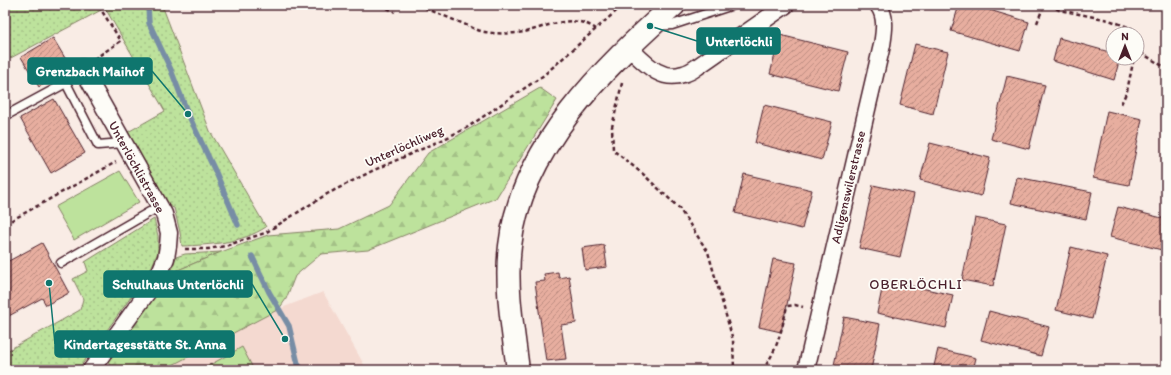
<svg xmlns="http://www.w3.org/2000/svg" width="1171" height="375" font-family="Itim,sans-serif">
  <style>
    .built { fill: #f4d9d0 }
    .grass { fill: url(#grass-dots); stroke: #848064 }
    .forest { fill: url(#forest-firs); stroke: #848064 }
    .garden { fill: #bde29c; stroke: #848064 }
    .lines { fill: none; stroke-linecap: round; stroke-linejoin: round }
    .stream { stroke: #778da5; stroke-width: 5.5 }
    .building { fill: url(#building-hatch); stroke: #4a1f2b }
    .lane-casing { stroke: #4a1f2b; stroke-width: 11 }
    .street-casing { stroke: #4a1f2b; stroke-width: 19 }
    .secondary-casing { stroke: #4a1f2b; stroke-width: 25 }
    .path { stroke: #4a1f2b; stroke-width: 2.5; stroke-dasharray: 4 3; stroke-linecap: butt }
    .lane { stroke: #fdfcf7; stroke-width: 8 }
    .street { stroke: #fdfcf7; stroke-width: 16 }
    .secondary { stroke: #fdfcf7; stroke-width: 22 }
    .labels { text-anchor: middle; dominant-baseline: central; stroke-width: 3.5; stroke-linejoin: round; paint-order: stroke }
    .street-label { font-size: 13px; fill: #4a1f2b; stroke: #fdfcf7 }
    .neighbourhood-label { font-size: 14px; letter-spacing: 1px; fill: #4a1f2b; stroke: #fdfcf7 }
    .leader { fill: none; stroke: #0f766e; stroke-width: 1.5 }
    .callout-dot { fill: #0f766e; stroke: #fdfcf7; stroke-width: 1.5 }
    .callout { fill: #0f766e; stroke: #0f766e; stroke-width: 1.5 }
    .callout-label { font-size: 14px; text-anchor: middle; font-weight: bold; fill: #fff }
  </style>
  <defs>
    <pattern id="grass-dots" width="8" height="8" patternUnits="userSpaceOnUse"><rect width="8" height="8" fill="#bde29c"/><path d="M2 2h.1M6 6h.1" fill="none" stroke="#a4c187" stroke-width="1.8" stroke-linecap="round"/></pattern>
    <pattern id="forest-firs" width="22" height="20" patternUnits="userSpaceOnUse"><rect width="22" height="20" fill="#bde29c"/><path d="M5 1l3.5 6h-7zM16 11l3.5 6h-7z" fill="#a4c187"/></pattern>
    <pattern id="building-hatch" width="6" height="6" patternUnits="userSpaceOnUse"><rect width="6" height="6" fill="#e7ae9f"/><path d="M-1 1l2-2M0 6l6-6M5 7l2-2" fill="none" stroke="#bd8d82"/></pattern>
  </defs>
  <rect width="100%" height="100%" fill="#f9ece5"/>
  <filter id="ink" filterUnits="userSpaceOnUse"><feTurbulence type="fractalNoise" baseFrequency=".025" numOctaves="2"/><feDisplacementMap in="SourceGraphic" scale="8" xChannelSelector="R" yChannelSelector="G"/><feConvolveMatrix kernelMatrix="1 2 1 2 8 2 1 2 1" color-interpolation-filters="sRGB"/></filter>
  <g filter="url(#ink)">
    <path class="built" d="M 323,292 L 367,370 L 163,370 L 279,309 Z"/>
    <path class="grass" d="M 5,5 L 162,5 L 210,131 L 266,227 C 242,243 210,245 182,246 L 180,232 L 174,208 L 169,206 L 128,132 L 165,111 L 105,8 L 5,61 Z
      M 154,219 L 158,236 L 158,252 L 150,271 L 78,370 L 5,370 L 5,352 L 80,310 L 83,299 L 73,279 L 88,271 L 85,262 Z
      M 221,252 L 171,273 L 176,257 L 185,254 Z"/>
    <path class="forest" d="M 540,88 L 557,100 L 496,198 L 368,250 L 321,254 L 295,276 L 286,299 L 279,309 L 163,370 L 121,370 L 107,363 L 112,348 L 171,273 L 221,252 L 268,235 L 339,229 L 389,205 L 428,153 Z"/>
    <path class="garden" d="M 120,171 L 139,202 L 74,240 L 55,207 Z
      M 242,347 L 254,370 L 201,370 Z"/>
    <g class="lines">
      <path class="stream" d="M 148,6 L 149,23 L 171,70 L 188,114 L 217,175 L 238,225
        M 252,256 L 269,292 L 289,326 L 298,364 L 302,370"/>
    </g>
    <path class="building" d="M 959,5 L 973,5 L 1029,22 L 1020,51 L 951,31 Z
      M 780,35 L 848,52 L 838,91 L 770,74 Z
      M 53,38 L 71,68 L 39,87 L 21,57 Z
      M 1059,38 L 1113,53 L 1113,58 L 1120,58 L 1114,80 L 1053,61 Z
      M 915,44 L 948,52 L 933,114 L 900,105 Z
      M 1007,76 L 1045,85 L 1029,149 L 991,139 Z
      M 54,99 L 85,153 L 51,173 L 20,118 Z
      M 764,105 L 832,122 L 822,160 L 755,143 Z
      M 1107,111 L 1142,119 L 1129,185 L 1093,178 Z
      M 930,143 L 990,158 L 981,196 L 920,180 Z
      M 744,174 L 812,190 L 802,229 L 735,213 Z
      M 1017,177 L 1092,192 L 1086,219 L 1011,203 Z
      M 873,185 L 914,194 L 900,257 L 859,248 Z
      M 1118,207 L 1166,219 L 1166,251 L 1110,237 Z
      M 975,218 L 1006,224 L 993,286 L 962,280 Z
      M 42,243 L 69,293 L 46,305 L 42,298 L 5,318 L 5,263 Z
      M 604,245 L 607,267 L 585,270 L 582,248 Z
      M 1071,247 L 1107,256 L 1092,319 L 1056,310 Z
      M 773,259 L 796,263 L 781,332 L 759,327 Z
      M 558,272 L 559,278 L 569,276 L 576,323 L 561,325 L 566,359 L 546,361 L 535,282 L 545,281 L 544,274 Z
      M 884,280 L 953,295 L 946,328 L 877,313 Z
      M 989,311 L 1049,327 L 1041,356 L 981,340 Z
      M 844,317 L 880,324 L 871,370 L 833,370 Z
      M 938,349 L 976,358 L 973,370 L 933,370 Z"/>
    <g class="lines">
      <defs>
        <path id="lane" d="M 657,26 L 672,25 L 733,5
          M 5,116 L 66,83 L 98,145 L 123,143
          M 61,263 L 160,206"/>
        <path id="street" d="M 628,47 C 644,62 660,82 683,74 C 688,73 693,70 697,67 L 786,5
          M 82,68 L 164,214 L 169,233 L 168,246 L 166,258 L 157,279 L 91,370
          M 806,370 L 882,45 C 884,32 887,17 878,5"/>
        <path id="secondary" d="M 518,370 C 513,330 505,286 510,246 C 521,147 604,68 674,5"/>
      </defs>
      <use href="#lane" class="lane-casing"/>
      <use href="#street" class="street-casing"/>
      <use href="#secondary" class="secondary-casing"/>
      <path class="path" d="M 381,5 L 395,12
        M 419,5 C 434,12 449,18 464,24 C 471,27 478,31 485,32 C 497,34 512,34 525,32 C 548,26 574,13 596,29
        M 1050,5 L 1059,10 L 1109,20 L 1131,28 L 1138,34 L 1143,54 L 1166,68
        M 5,7 L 10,5
        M 1037,23 L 1044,5
        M 1137,54 L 1141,49
        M 94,59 L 121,41 L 98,5
        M 622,83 L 612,127 L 613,150 L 643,174 L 679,208 L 708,252 L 733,340 L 734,370
        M 1121,104 L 1127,91 L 1134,58
        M 1164,125 L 1166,121
        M 5,224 L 116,162
        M 185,249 L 208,249 L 225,246 L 265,233 L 327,194 L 372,171 L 440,141 L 468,127 L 544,75 L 623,5
        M 762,370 C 777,352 782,329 787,306 L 795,305 L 803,307"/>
      <use href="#lane" class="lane"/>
      <use href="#street" class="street"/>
      <use href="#secondary" class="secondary"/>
    </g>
  </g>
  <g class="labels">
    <g class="street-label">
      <text transform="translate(404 146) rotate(-24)">Unterlöchliweg</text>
      <text transform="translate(137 167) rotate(61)">Unterlöchlistrasse</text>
      <text transform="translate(848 187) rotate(-77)">Adligenswilerstrasse</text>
    </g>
    <g class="neighbourhood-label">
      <text x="916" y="284">OBERLÖCHLI</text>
    </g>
  </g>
  <path class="leader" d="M650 26L697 41M188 114L152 71M285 339L252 284M49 283L55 344"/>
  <g class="callout-dot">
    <circle cx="650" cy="26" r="4"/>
    <circle cx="188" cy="114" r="4"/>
    <circle cx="285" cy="339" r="4"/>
    <circle cx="49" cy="283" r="4"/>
  </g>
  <g class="callout">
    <rect x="697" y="28" width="83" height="26" rx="4"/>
    <rect x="28" y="58" width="124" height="26" rx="4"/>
    <rect x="104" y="271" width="148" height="26" rx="4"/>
    <rect x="55" y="331" width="179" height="26" rx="4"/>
  </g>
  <g class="callout-label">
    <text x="739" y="46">Unterlöchli</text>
    <text x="90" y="76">Grenzbach Maihof</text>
    <text x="178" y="289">Schulhaus Unterlöchli</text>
    <text x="145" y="349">Kindertagesstätte St. Anna</text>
  </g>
  <rect width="1171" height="375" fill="none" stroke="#fdfcf7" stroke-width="20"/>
  <rect x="10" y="10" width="1151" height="355" fill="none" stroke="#4a1f2b" stroke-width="1.5" filter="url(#ink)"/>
  <g transform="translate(1125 46)"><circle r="19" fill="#fdfcf7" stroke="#b5a4a5"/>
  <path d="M0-3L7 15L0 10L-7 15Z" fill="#4a1f2b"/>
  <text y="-6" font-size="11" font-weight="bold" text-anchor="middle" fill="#4a1f2b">N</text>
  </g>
</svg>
